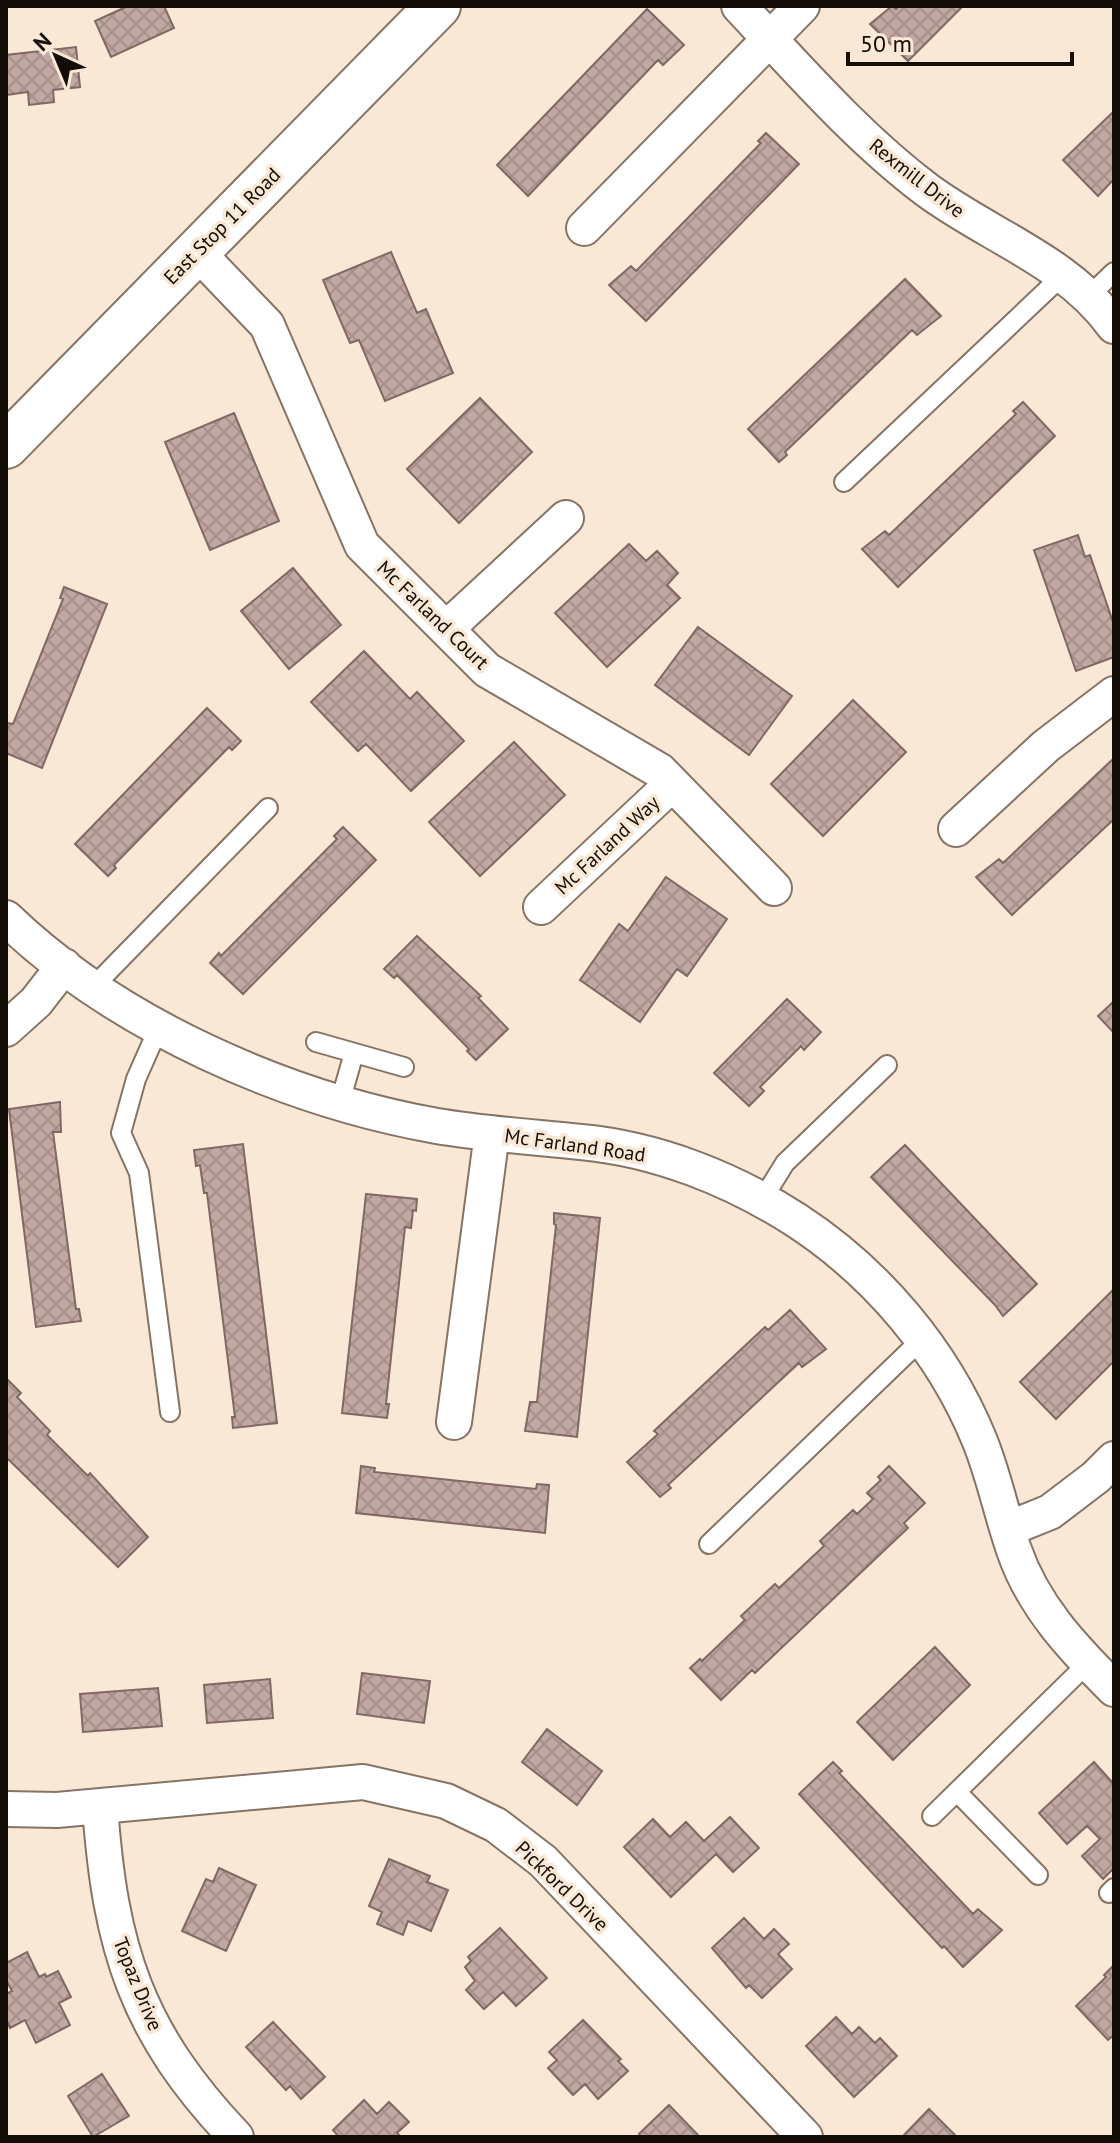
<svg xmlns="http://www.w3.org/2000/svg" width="1120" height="2143" font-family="'PT Sans',sans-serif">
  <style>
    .building { fill: url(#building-cross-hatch); stroke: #806864; stroke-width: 2 }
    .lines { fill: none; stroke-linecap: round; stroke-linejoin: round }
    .service-casing { stroke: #857465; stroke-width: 22 }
    .minor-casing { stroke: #857465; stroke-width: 38 }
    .secondary-casing { stroke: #857465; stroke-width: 48 }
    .service { stroke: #fff; stroke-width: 18 }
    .minor { stroke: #fff; stroke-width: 34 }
    .secondary { stroke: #fff; stroke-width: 44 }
    .labels { text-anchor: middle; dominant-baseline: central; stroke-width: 7; stroke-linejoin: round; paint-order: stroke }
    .street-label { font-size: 20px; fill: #130d07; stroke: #fae8d6 }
  </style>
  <defs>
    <pattern id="building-cross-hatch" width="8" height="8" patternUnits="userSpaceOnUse" patternTransform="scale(2)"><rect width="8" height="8" fill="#c2a8a3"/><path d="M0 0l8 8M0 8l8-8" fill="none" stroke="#a68f8b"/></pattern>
  </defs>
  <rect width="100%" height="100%" fill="#fae8d6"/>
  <path class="building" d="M 128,6 L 164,6 L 174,28 L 111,57 L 95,21 Z
    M 892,6 L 896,9 L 899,6 L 963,6 L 908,61 L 870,24 Z
    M 647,9 L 684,45 L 663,65 L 658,60 L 528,196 L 497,165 Z
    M 76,47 L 80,87 L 53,90 L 54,102 L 29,105 L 28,92 L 6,95 L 6,55 Z
    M 1114,111 L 1114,179 L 1098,196 L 1063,160 Z
    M 766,133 L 799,164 L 646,321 L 609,285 L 631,266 L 636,271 L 761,143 L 758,141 Z
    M 391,252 L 417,313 L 426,309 L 453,373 L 385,401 L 359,340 L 350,343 L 323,280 Z
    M 905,279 L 941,316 L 917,335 L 912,330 L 785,452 L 787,455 L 779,462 L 748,429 Z
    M 480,398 L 532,452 L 459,523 L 407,469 Z
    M 1023,402 L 1055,436 L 898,587 L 862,549 L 885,531 L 889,535 L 1016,414 L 1013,411 Z
    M 234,413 L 279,521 L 210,550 L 165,442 Z
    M 1078,535 L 1085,557 L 1090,555 L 1114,625 L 1114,657 L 1076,671 L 1034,550 Z
    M 629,544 L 646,561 L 657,551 L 678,573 L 667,585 L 680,598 L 607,667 L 555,613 Z
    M 293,568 L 341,625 L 289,669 L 241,611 Z
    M 64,587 L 107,604 L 42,768 L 6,753 L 6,723 L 13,724 L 63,599 L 60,598 Z
    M 698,627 L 792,696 L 749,755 L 655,685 Z
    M 364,651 L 410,699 L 417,692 L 464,741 L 411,791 L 366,744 L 358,751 L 311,702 Z
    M 853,700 L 906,752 L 823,836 L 771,784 Z
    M 207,708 L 241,741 L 232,750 L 229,747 L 114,865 L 116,868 L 108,876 L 75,844 Z
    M 514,742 L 565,795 L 480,876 L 429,822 Z
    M 1114,758 L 1114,819 L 1012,915 L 976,877 L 999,859 L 1003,863 Z
    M 343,827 L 376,860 L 243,994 L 210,963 L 219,953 L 221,956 L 337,839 L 334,836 Z
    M 666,877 L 727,919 L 687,976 L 677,969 L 640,1022 L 580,980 L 619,924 L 628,931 Z
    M 417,936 L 481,996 L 478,998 L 508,1029 L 476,1060 L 467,1051 L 469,1049 L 397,975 L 394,978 L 384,969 Z
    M 787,999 L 821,1032 L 804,1050 L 801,1046 L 760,1087 L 764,1091 L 749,1106 L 714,1073 Z
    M 1114,1001 L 1114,1033 L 1098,1016 Z
    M 60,1102 L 61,1132 L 53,1132 L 76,1309 L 79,1309 L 81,1321 L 36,1327 L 9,1109 Z
    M 243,1144 L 277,1423 L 233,1428 L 232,1417 L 235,1417 L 207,1193 L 204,1193 L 200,1165 L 196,1166 L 194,1150 Z
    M 905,1145 L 1037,1284 L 1003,1316 L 995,1305 L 871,1177 Z
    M 366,1194 L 417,1199 L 416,1211 L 413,1210 L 411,1228 L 405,1227 L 386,1404 L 389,1404 L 387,1418 L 342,1413 Z
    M 554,1213 L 600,1218 L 577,1437 L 525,1431 L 530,1402 L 537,1402 L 556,1225 L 554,1224 Z
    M 1114,1289 L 1114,1361 L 1056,1419 L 1020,1382 Z
    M 790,1310 L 826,1349 L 802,1367 L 799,1363 L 668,1485 L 671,1488 L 660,1497 L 627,1462 L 658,1434 L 654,1431 L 765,1327 L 768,1330 Z
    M 6,1378 L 21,1393 L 17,1397 L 50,1431 L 47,1435 L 88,1476 L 90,1473 L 148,1537 L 118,1567 L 6,1457 Z
    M 361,1466 L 375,1468 L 374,1472 L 536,1489 L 537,1484 L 549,1485 L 545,1533 L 356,1513 Z
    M 889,1466 L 925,1503 L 904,1523 L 908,1528 L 755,1673 L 752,1670 L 721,1700 L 690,1668 L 700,1659 L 702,1661 L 745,1620 L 741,1616 L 775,1584 L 779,1588 L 824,1546 L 820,1541 L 853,1510 L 857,1514 L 873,1499 L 867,1493 L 881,1480 L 878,1477 Z
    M 935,1647 L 970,1685 L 893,1760 L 857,1722 Z
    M 362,1673 L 430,1681 L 424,1723 L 357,1714 Z
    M 270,1679 L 273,1718 L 207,1723 L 204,1685 Z
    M 158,1688 L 162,1726 L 83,1732 L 80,1694 Z
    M 547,1729 L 602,1771 L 577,1805 L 522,1762 Z
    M 833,1762 L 842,1771 L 839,1773 L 973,1914 L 978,1909 L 1002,1930 L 963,1967 L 944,1946 L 942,1948 L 799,1794 Z
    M 1094,1762 L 1112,1782 L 1114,1780 L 1114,1868 L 1103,1879 L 1082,1856 L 1100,1839 L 1087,1826 L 1067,1844 L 1039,1813 Z
    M 730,1817 L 759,1848 L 733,1872 L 716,1854 L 671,1897 L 624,1847 L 653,1819 L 670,1837 L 686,1822 L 704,1841 Z
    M 389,1859 L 430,1876 L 427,1882 L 448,1890 L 431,1931 L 408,1921 L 403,1935 L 377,1924 L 382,1912 L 369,1906 Z
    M 219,1868 L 256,1885 L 226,1951 L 182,1931 L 206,1879 L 213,1882 Z
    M 744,1918 L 764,1939 L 774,1929 L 789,1944 L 778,1954 L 792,1969 L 762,1998 L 749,1985 L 746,1988 L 712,1948 Z
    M 500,1928 L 547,1978 L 516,2006 L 503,1992 L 484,2009 L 466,1990 L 475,1981 L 465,1967 L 471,1961 L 468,1957 Z
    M 27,1952 L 39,1977 L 45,1974 L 46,1977 L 58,1971 L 71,1997 L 59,2003 L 70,2025 L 36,2043 L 25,2020 L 10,2028 L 6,2019 L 6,1994 L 12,1991 L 6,1980 L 6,1963 Z
    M 1114,1965 L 1114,2035 L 1108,2040 L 1076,2006 L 1106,1977 L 1104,1975 Z
    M 836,2017 L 852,2034 L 859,2027 L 875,2043 L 880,2038 L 897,2056 L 854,2097 L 806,2046 Z
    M 583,2020 L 621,2059 L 618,2061 L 628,2071 L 598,2099 L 585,2084 L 573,2095 L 548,2068 L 557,2060 L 549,2052 Z
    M 273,2022 L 325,2077 L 301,2099 L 290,2086 L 286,2090 L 246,2047 Z
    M 102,2074 L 129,2116 L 93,2137 L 68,2096 Z
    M 364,2100 L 377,2114 L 389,2102 L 409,2122 L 397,2133 L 401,2137 L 339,2137 L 333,2130 Z
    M 669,2105 L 700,2137 L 641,2137 L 639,2134 Z
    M 929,2109 L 957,2137 L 902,2137 Z"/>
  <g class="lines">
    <defs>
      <path id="service" d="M 1088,297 L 1114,272
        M 844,482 L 1063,275
        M 94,986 L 268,808
        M 159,1027 L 136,1079 L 121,1133 L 139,1173 L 170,1412
        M 316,1042 L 404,1067
        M 340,1102 L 354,1053
        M 762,1200 L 785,1163 L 887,1065
        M 709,1544 L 922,1339
        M 957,1792 L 1038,1875
        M 932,1816 L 1088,1663
        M 1109,1893 L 1114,1888"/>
      <path id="minor" d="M 739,6 C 799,70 857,137 927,190 C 989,236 1067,261 1114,326
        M 584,228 L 802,6
        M 197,252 L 267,325 L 362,545 L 487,670 L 660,771 L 774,888
        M 446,629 L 566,518
        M 956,829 L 1046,746 L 1114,694
        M 541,907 L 672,784
        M 6,918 C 117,1025 286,1099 437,1126 C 485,1134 533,1137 581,1142 C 657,1149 732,1179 796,1220 C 876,1272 943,1351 979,1439 C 994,1475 1001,1513 1014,1550 C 1033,1606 1073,1648 1114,1689
        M 6,1029 L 36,1002 L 64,966
        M 454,1422 L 492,1133
        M 1008,1529 L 1050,1512 L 1096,1477 L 1114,1459
        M 100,1806 C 110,1948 136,2032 236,2137
        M 6,1809 L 57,1810 L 363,1782 L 446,1801 L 496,1825 L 543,1861 L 805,2137"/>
      <path id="secondary" d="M 6,446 L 438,6"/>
    </defs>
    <use href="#service" class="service-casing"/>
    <use href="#minor" class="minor-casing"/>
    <use href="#secondary" class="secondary-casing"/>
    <use href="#service" class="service"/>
    <use href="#minor" class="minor"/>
    <use href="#secondary" class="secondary"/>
  </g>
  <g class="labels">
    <g class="street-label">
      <text transform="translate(917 178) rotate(38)">Rexmill Drive</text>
      <text transform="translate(222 226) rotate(-45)">East Stop 11 Road</text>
      <text transform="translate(433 615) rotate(44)">Mc Farland Court</text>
      <text transform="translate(607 845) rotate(-43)">Mc Farland Way</text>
      <text transform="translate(575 1145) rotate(8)">Mc Farland Road</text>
      <text transform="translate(562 1886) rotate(44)">Pickford Drive</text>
      <text transform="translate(138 1984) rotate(68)">Topaz Drive</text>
    </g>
  </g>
  <rect width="1120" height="2143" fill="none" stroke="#130d07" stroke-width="16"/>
  <g transform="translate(56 56) rotate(316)" stroke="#fae8d6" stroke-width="6" paint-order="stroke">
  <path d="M0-6L14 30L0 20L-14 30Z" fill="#130d07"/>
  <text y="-12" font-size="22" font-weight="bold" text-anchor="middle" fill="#130d07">N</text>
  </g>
  <path d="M848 52v12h224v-12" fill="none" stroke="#130d07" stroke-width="4"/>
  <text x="860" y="52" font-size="24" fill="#130d07" stroke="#fae8d6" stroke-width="6" paint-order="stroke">50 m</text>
</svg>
